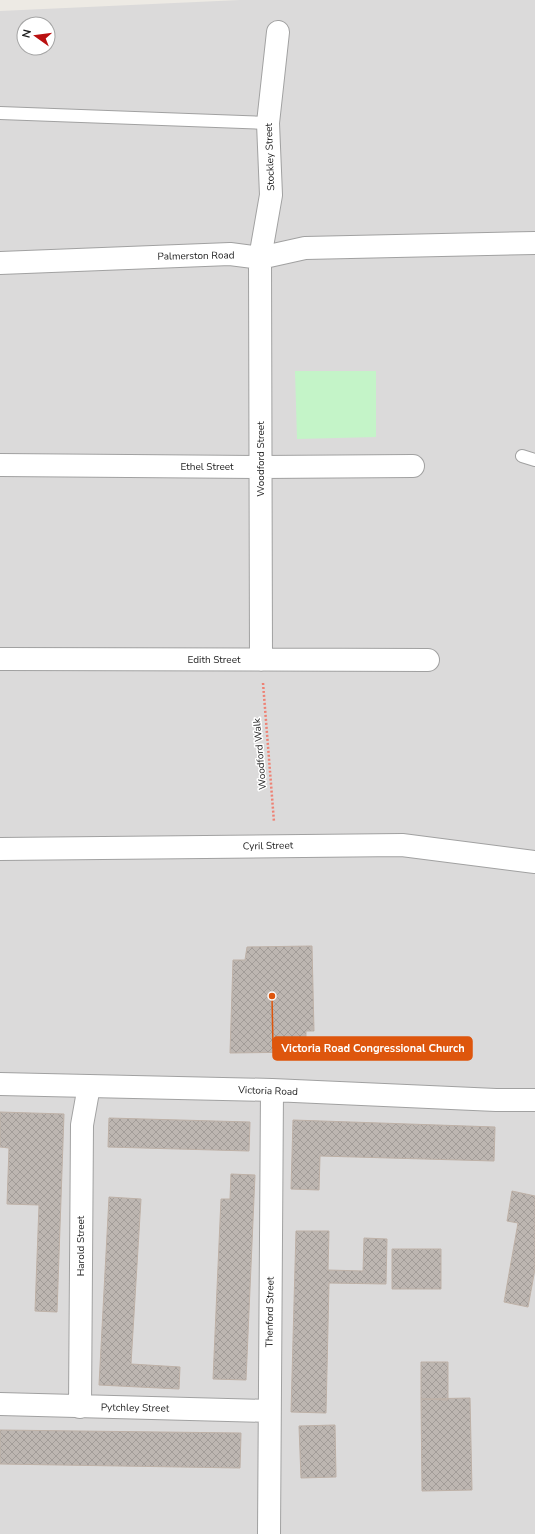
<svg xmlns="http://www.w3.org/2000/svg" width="535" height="1534" font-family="'Nunito Sans',sans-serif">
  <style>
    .residential { fill: #dbdada; fill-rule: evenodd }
    .park { fill: #c4f4c8 }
    .building { fill: url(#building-cross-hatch); stroke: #beb1a7 }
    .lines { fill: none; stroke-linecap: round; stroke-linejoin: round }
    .service-casing { stroke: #a1a1a1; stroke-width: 14 }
    .minor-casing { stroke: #a1a1a1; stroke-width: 24 }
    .path { stroke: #ee8174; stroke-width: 2.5; stroke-dasharray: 2 2; stroke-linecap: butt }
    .service { stroke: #fff; stroke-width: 12 }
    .minor { stroke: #fff; stroke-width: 22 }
    .labels { text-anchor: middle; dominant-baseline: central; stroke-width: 3; stroke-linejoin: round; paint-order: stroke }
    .street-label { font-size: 10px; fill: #1d1d1d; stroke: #fff }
    .leader { fill: none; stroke: #de560d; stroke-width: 1.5 }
    .callout-dot { fill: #de560d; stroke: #fff; stroke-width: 1.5 }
    .callout { fill: #de560d; stroke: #de560d; stroke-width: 1.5 }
    .callout-label { font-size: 11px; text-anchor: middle; font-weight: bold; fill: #fff }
  </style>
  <defs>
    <pattern id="building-cross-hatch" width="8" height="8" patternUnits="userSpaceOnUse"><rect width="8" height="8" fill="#bdb6b1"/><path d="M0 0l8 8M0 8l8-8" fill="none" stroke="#a29c98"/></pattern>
  </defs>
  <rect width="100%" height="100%" fill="#edeae4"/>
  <path class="residential" d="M 240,0 L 535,0 L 535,1534 L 0,1534 L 0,11 ZM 24,24 L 48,24 L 48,48 L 24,48 Z"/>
  <path class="park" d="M 295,371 L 376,371 L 376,437 L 297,439 Z"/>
  <path class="building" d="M 312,946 L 314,1031 L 306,1031 L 306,1052 L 230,1053 L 233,960 L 245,960 L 247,947 Z
    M 0,1112 L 64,1114 L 57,1312 L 35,1311 L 39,1205 L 7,1204 L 9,1148 L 0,1147 Z
    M 109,1118 L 250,1122 L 249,1151 L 108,1147 Z
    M 293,1120 L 495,1127 L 494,1161 L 320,1156 L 319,1190 L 291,1189 Z
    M 231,1174 L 255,1175 L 246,1380 L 213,1379 L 221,1199 L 230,1199 Z
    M 512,1191 L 535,1196 L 535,1269 L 528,1307 L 504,1302 L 518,1223 L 507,1221 Z
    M 109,1197 L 141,1199 L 131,1364 L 180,1367 L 179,1389 L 99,1385 Z
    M 296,1231 L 329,1231 L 328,1270 L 363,1271 L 364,1238 L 387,1239 L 386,1284 L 329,1283 L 326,1413 L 291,1412 Z
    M 392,1249 L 441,1249 L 441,1289 L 392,1289 Z
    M 421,1362 L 448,1362 L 448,1400 L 421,1399 Z
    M 470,1398 L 472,1490 L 422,1491 L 421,1399 Z
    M 335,1425 L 336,1477 L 301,1478 L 299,1426 Z
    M 0,1430 L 241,1433 L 240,1468 L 0,1464 Z"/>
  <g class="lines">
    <defs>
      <path id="service" d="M 0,113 L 268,123
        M 522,456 L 535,460"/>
      <path id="minor" d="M 0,263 L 230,254 L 260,258 L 305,248 L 535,243
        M 0,465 L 261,467 L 413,466
        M 0,659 L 428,660
        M 261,660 L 260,258 L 271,195 L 268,123 L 278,32
        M 0,849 L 402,845 L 535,862
        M 0,1084 L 272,1090 L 496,1100 L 535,1100
        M 0,1404 L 269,1411
        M 80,1407 L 82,1125 L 89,1086
        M 269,1534 L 272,1090"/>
    </defs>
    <use href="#service" class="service-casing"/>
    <use href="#minor" class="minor-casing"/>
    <path class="path" d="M 263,683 L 274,822"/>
    <use href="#service" class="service"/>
    <use href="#minor" class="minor"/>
  </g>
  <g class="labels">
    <g class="street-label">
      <text transform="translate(270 157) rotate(-92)">Stockley Street</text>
      <text transform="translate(196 256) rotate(-1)">Palmerston Road</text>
      <text transform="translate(261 459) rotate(-90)">Woodford Street</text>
      <text x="207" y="467">Ethel Street</text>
      <text x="214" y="660">Edith Street</text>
      <text transform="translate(260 754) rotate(-95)">Woodford Walk</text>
      <text transform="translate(268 846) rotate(-1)">Cyril Street</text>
      <text transform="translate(268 1091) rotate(2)">Victoria Road</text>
      <text transform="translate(81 1246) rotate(-90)">Harold Street</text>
      <text transform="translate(270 1312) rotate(-89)">Thenford Street</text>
      <text transform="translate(135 1408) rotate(1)">Pytchley Street</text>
    </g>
  </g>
  <path class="leader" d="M272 996L273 1048"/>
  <circle class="callout-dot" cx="272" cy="996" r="4"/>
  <rect class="callout" x="273" y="1037" width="199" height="23" rx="4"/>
  <g class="callout-label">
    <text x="373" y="1052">Victoria Road Congressional Church</text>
  </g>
  <g transform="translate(36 36) rotate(284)"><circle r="19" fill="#ffffff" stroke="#a5a5a5"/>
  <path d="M0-3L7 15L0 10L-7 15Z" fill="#ba1010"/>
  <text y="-6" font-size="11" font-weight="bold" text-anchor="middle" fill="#1d1d1d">N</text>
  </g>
</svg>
